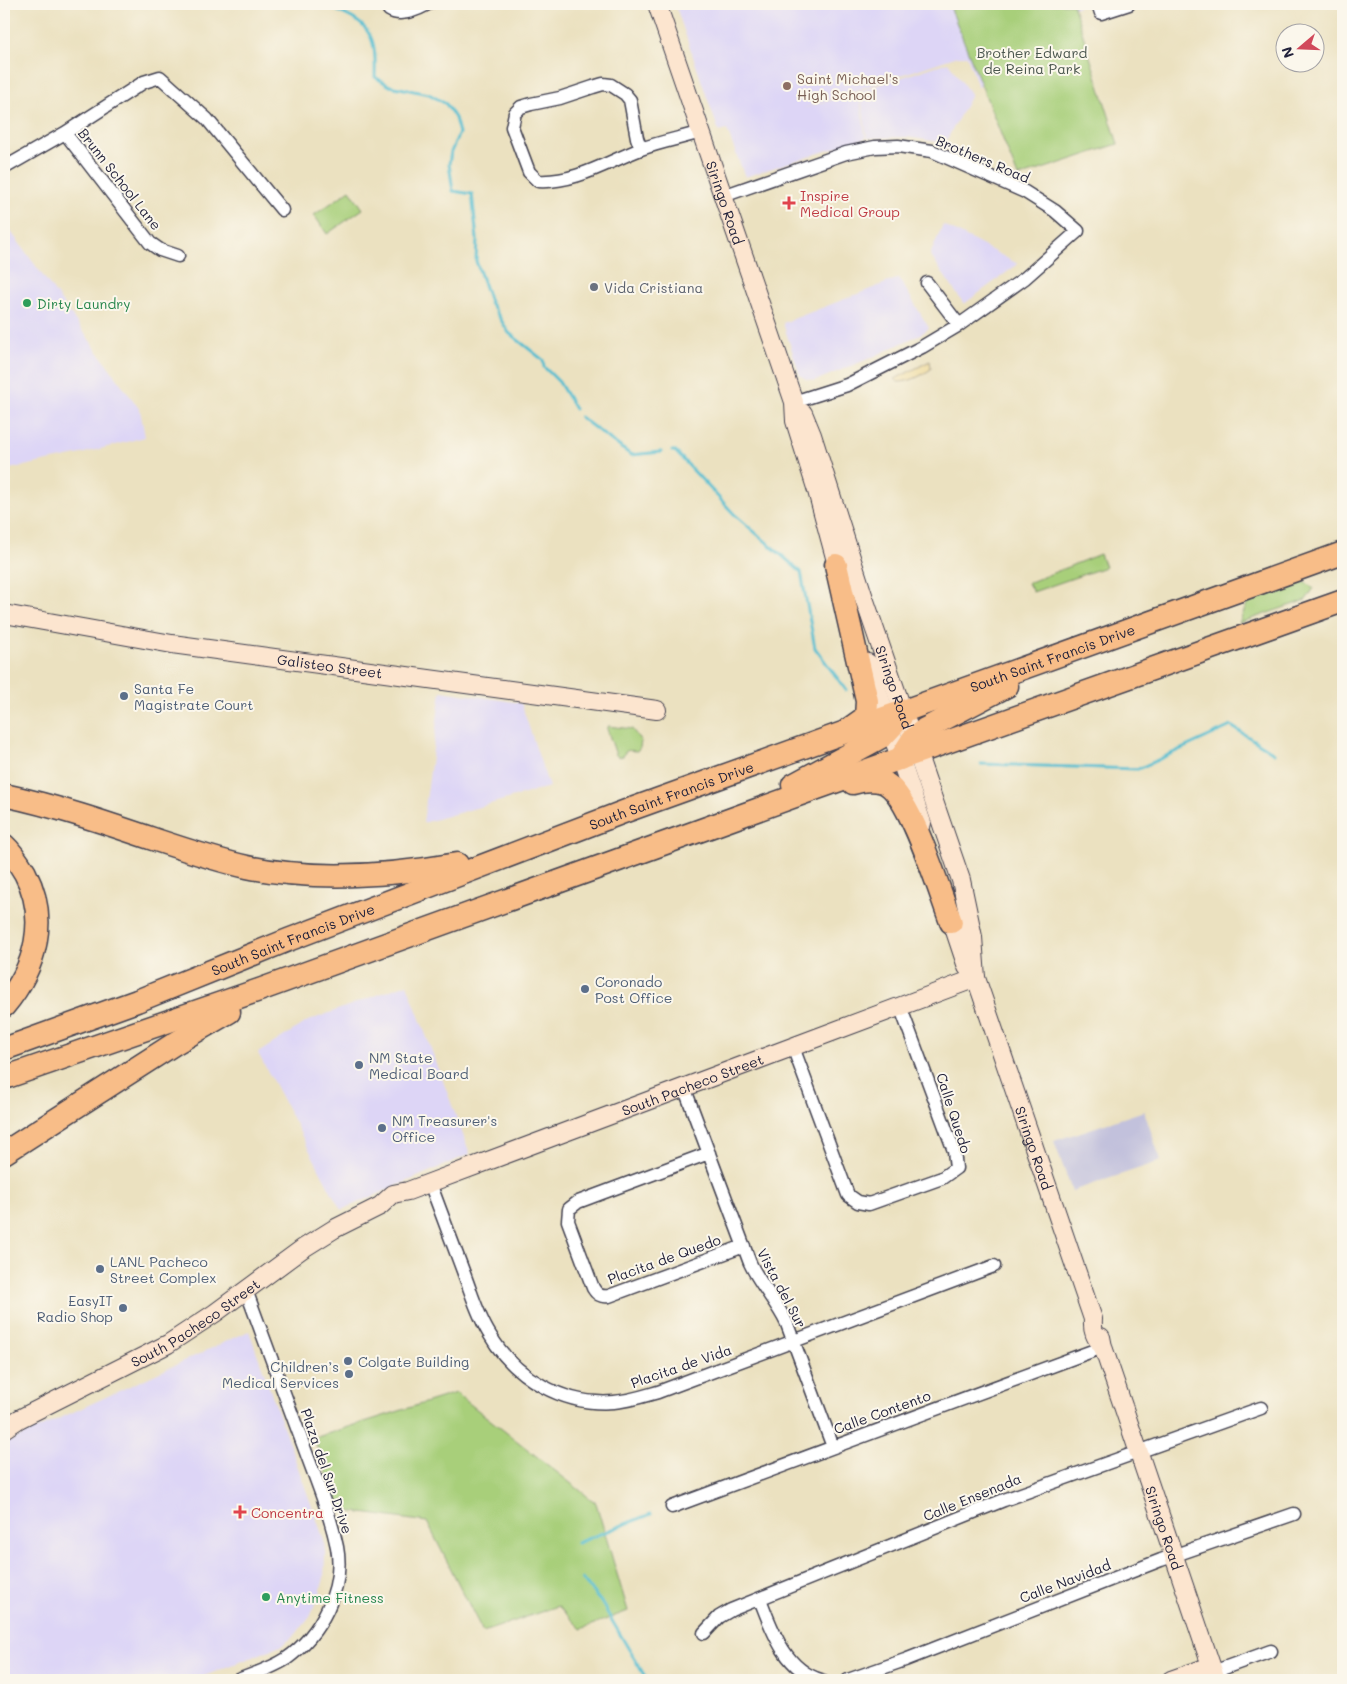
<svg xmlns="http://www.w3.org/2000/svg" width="1347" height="1684" font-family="Mali,sans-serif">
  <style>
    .built { fill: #ddd5f6 }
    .industrial { fill: #c2c1dc }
    .green { fill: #a8cf7a; stroke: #65785a }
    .sand { fill: #eeda9e; stroke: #887e6c }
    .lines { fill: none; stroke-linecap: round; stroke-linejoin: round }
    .stream { stroke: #53bdd0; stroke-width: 3 }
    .street-casing { stroke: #403f4f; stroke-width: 15 }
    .secondary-casing { stroke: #403f4f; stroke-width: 20 }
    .highway-casing { stroke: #403f4f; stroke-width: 25 }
    .street { stroke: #fff; stroke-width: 12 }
    .secondary { stroke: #fce5cf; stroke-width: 18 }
    .highway { stroke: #f8bd88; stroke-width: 22 }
    .education-dot { fill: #8d6e63; stroke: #fbf7ec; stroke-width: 2 }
    .health-dot { fill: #e0444e; stroke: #fbf7ec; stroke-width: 2 }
    .worship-dot { fill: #6b7280; stroke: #fbf7ec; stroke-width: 2 }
    .leisure-dot { fill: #2e9e5b; stroke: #fbf7ec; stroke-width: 2 }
    .service-dot { fill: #5c6f8a; stroke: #fbf7ec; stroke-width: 2 }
    .labels { text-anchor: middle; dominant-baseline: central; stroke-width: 4; stroke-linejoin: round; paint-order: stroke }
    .park-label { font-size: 14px; fill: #4a564e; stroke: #fbf7ec }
    .education-label { font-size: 14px; fill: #785e54; stroke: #fbf7ec; text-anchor: start }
    .street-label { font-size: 14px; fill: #22223b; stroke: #fbf7ec }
    .health-label { font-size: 14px; fill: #be3a42; stroke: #fbf7ec; text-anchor: start }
    .worship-label { font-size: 14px; fill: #5b616d; stroke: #fbf7ec; text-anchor: start }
    .leisure-label { font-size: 14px; fill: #27864d; stroke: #fbf7ec; text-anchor: start }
    .service-label { font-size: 14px; fill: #4e5e75; stroke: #fbf7ec; text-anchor: start }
  </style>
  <rect width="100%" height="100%" fill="#fbf7ec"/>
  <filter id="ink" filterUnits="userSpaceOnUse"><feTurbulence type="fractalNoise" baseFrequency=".02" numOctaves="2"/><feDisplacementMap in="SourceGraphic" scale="10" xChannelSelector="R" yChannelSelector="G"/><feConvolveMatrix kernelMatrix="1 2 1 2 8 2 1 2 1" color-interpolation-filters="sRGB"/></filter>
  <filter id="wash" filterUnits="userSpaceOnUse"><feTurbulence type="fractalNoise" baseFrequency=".0096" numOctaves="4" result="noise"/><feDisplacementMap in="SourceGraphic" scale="20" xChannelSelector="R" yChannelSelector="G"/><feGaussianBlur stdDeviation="1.12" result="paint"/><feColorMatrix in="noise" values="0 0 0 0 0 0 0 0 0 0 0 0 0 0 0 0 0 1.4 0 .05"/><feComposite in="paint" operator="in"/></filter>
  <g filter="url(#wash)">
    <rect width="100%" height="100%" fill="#ebe1c0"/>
    <path class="built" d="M 675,4 L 1084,4 L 1066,11 L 986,85 L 978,87 L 967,56 L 958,56 L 801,109 L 859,92 L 866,138 L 745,177 L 727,130 L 719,132 Z
      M 948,62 L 971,95 L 945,143 L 907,137 L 867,138 L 860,91 Z
      M 4,222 L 140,410 L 145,437 L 77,455 L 4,470 Z
      M 943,225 L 1018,264 L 964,304 L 930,255 Z
      M 899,278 L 929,328 L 921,334 L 875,356 L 815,381 L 806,379 L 800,375 L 783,323 Z
      M 441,691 L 521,703 L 549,787 L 423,823 Z
      M 407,984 L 470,1154 L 341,1210 L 258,1053 L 308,1021 Z
      M 249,1331 L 324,1540 L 325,1553 L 324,1578 L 319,1597 L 310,1616 L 296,1634 L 283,1645 L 194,1680 L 4,1680 L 4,1444 Z"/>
    <path class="industrial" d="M 1144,1111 L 1161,1161 L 1072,1191 L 1054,1141 Z"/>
    <path class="green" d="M 949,4 L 1073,4 L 1118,144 L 1018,177 Z
      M 350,190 L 363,209 L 327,234 L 314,215 Z
      M 1100,554 L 1105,567 L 1033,592 L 1028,583 Z
      M 1304,582 L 1314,588 L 1306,600 L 1239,623 L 1250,597 L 1255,599 Z
      M 608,726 L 632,729 L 641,741 L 640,748 L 637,751 C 630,751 626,748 623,756 L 618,757 L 616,755 L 607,729 Z
      M 456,1393 L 596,1503 L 628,1611 L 581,1629 L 558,1606 L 483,1632 L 427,1522 L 340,1510 L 314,1438 Z"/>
    <path class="sand" d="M 930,361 L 931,369 C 921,376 910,382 898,382 L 895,379 Z"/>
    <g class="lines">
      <path class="stream" d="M 328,4 C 334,10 340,12 348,16 C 376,29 376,50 375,77 L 390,86 L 429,94 L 446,104 L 455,118 L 459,133 L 451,152 L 449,164 L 453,191 L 472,194 L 477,239 L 476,261 L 490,302 L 509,333 L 543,360 L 544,367 L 559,382 L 575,409
        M 580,417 L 631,455 L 661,452
        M 672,451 L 675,451 L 735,515 L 801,572 L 815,648 L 846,690
        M 981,764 L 1138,769 L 1231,726 L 1274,753
        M 577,1543 L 651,1514
        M 582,1579 L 601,1602 L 647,1680"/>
    </g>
  </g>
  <g filter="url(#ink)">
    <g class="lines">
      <defs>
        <path id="street" d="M 388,4 L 389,10 C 400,17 417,10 428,4
          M 1098,4 L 1101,13 L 1129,4
          M 65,133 L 150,243 L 160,250 L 178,256
          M 641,149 L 637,138 L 630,100 L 625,94 L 611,85 L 603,84 L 593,87 L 560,98 L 531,104 L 521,107 L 515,113 L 512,127 L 529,172 L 538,181 C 576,183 607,162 641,149 C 660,142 681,138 701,132
          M 4,168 L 65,133 L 144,82 L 160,77 L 207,119 L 282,210
          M 723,196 L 846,153 L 875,147 L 898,146 L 932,151 L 1025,192 L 1055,211 L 1078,231 L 1025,278 L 959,325 L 922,347 L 847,385 L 794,402
          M 927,283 L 959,325
          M 793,1047 L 848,1195 L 858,1202 L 869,1204 L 942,1178 L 956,1168 L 954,1151 L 900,1006
          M 684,1087 L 750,1263 C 760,1285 777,1302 787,1324 L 833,1447
          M 709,1153 L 578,1202 L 569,1209 L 568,1221 L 593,1288 C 597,1295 601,1297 609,1296 L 744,1246
          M 430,1183 C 442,1215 454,1247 466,1279 C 473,1298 479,1318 490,1335 C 515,1378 564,1406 614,1402 C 629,1401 644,1396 658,1392 L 994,1266
          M 672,1507 L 1103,1347
          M 760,1599 C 772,1630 785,1670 821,1680
          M 704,1633 L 719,1617 L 731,1610 L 1004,1500 L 1261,1408
          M 1213,1672 L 1271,1651
          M 238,1680 C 254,1674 272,1668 286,1659 C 320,1635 345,1589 337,1547 C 330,1513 316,1480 304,1447 C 284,1394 265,1342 246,1290
          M 848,1680 L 905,1660 L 1161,1560 L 1294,1514"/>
        <g id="secondary">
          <path id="s1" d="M 657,4 L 794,402 L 795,421 L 817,491 L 840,576"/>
          <path id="s2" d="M 803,413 L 812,435 L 864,598 L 961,880 L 973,937 L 976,978 L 1093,1319 C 1092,1331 1095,1338 1103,1347"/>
          <path id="s3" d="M 4,614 L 172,644 L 657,710"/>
          <path d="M 868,663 L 922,823"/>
          <path d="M 948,910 L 967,967 L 976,978"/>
          <path id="s4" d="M 1101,1337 L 1103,1347 L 1216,1680"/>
          <path id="s5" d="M 4,1429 L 19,1419 L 168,1344 L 215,1313 L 302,1249 L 334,1229 L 380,1206 L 393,1194 L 408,1191 L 976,978"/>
          <path d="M 1171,1680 L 1211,1666"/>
        </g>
        <g id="highway">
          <path d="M 836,565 L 867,701 L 866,717 L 849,729"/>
          <path d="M 900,759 L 912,740 L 925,729 L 1007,686"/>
          <path d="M 853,783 C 863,780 873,779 883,782 C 910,792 940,894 951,922"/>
          <path d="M 793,785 L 883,736 L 901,717 L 902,712"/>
          <path d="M 4,795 C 56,806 106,823 156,840 C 186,850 216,860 247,867 C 316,881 389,876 457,864"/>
          <path d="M 4,845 C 13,853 19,863 25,873 C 49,919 36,968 4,1006"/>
          <path id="s6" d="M 4,1049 L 137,1001 L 288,940 L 626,811 L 1343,553"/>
          <path d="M 4,1078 L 262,989 L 809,791 L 1343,601"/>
          <path d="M 4,1153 L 174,1044 L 229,1012"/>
        </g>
      </defs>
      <use href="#street" class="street-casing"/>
      <use href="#secondary" class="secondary-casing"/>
      <use href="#highway" class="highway-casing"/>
      <use href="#street" class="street"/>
      <use href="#secondary" class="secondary"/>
      <use href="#highway" class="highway"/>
    </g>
  </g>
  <circle class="education-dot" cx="787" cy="86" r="5"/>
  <g class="health-dot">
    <path d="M786.5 195.5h5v5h5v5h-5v5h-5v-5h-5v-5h5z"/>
    <path d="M237.5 1504.5h5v5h5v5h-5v5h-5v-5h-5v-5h5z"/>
  </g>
  <circle class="worship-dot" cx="594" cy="287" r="5"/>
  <g class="leisure-dot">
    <circle cx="27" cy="303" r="5"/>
    <circle cx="266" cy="1597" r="5"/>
  </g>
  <g class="service-dot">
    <circle cx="124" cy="696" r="5"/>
    <circle cx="585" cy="989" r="5"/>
    <circle cx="359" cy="1065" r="5"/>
    <circle cx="382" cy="1128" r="5"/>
    <circle cx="100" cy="1269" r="5"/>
    <circle cx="123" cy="1308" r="5"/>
    <circle cx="348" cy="1361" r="5"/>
    <circle cx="349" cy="1374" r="5"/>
  </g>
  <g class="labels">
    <g class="park-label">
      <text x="1032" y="52">Brother Edward<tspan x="1032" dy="16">de Reina Park</tspan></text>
    </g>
    <g class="education-label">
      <text x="797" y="78">Saint Michael's<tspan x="797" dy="16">High School</tspan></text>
    </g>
    <g class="street-label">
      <text transform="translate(983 159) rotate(23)">Brothers Road</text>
      <text transform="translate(120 179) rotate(52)">Brunn School Lane</text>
      <text stroke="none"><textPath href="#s1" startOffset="210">Siringo Road</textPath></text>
      <text stroke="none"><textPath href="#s6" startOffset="1119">South Saint Francis Drive</textPath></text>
      <text stroke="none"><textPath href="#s3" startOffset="330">Galisteo Street</textPath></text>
      <text stroke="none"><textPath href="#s2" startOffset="289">Siringo Road</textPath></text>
      <text stroke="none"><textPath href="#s6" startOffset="714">South Saint Francis Drive</textPath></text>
      <text stroke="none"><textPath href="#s6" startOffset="309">South Saint Francis Drive</textPath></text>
      <text stroke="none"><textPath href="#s5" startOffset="775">South Pacheco Street</textPath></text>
      <text transform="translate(954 1113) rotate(72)">Calle Quedo</text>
      <text stroke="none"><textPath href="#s2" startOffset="772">Siringo Road</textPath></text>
      <text transform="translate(664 1259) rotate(-20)">Placita de Quedo</text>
      <text transform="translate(782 1288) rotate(62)">Vista del Sur</text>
      <text stroke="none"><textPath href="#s5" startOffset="219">South Pacheco Street</textPath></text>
      <text transform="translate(681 1366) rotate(-19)">Placita de Vida</text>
      <text transform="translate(882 1412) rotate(-20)">Calle Contento</text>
      <text transform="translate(327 1471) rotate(71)">Plaza del Sur Drive</text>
      <text transform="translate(972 1497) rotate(-22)">Calle Ensenada</text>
      <text stroke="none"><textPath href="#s4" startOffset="201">Siringo Road</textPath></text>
      <text transform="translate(1065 1581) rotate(-21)">Calle Navidad</text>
    </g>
    <g class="health-label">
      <text x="800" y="195">Inspire<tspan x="800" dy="16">Medical Group</tspan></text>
      <text x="251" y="1512">Concentra</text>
    </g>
    <g class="worship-label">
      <text x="604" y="287">Vida Cristiana</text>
    </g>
    <g class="leisure-label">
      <text x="37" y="303">Dirty Laundry</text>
      <text x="276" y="1597">Anytime Fitness</text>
    </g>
    <g class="service-label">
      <text x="134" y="688">Santa Fe<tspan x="134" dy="16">Magistrate Court</tspan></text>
      <text x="595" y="981">Coronado<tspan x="595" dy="16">Post Office</tspan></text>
      <text x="369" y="1057">NM State<tspan x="369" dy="16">Medical Board</tspan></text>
      <text x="392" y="1120">NM Treasurer's<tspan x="392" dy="16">Office</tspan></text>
      <text x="110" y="1261">LANL Pacheco<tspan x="110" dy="16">Street Complex</tspan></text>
      <text x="113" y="1300" text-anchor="end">EasyIT<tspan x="113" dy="16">Radio Shop</tspan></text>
      <text x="358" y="1361">Colgate Building</text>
      <text x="339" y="1366" text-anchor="end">Children’s<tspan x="339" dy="16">Medical Services</tspan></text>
    </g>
  </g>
  <rect width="1347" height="1684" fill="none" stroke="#fbf7ec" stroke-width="20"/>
  <g transform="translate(1300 48) rotate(251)"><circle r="24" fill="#fbf7ec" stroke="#a4a2a5"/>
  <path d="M0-4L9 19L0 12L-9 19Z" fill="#d1495b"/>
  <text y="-8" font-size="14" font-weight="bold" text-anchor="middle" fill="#22223b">N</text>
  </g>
</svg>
